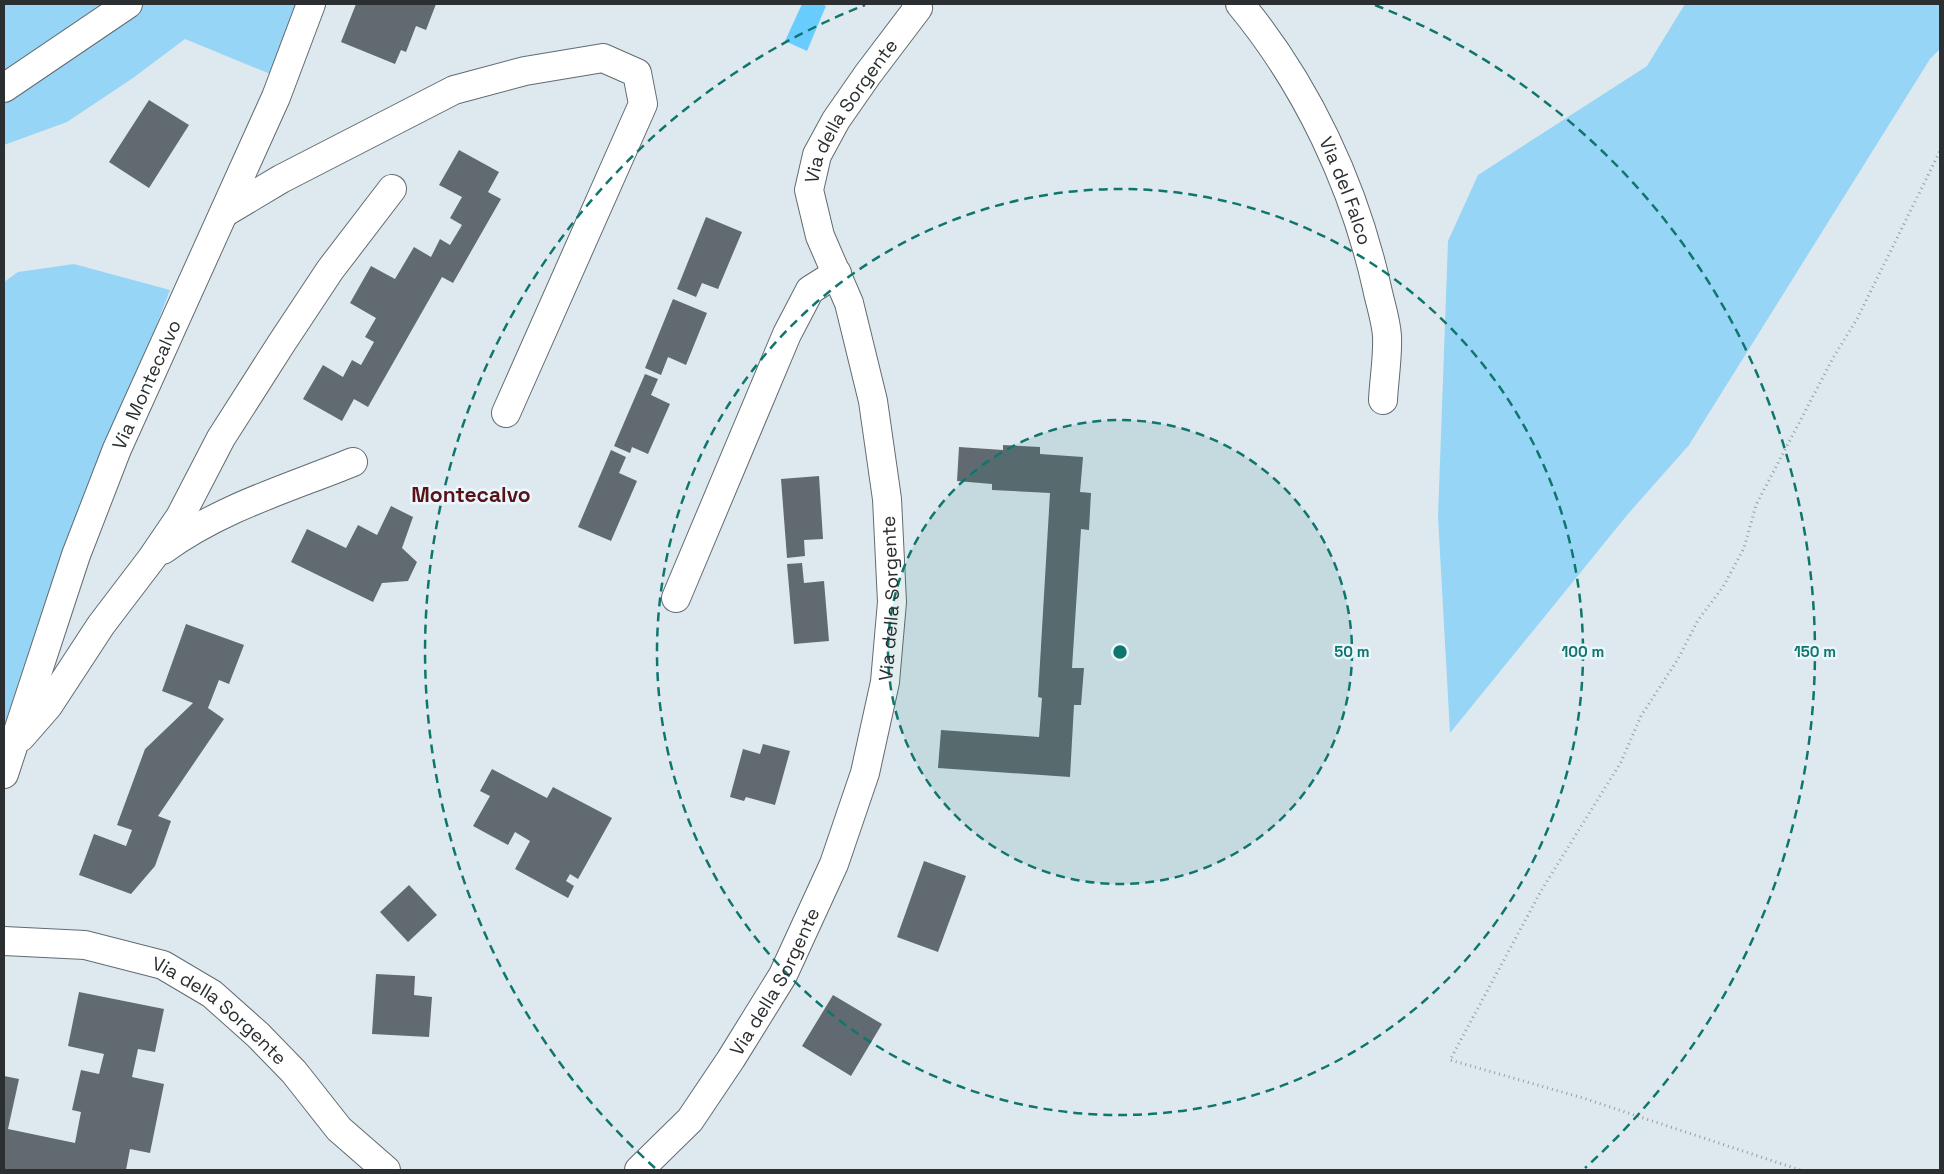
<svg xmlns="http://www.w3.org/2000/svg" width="1944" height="1174" font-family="'Space Grotesk',sans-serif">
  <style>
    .green { fill: #97d5f6 }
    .water { fill: #69ccff }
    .building { fill: #616a70 }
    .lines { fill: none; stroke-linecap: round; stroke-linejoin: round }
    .minor-casing { stroke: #616b71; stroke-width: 30 }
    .path { stroke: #959da1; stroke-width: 3; stroke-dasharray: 1 4; stroke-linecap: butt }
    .minor { stroke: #fff; stroke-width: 28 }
    .ring { fill: none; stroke: #0f766e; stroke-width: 2.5; stroke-dasharray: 9 6 }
    .labels { text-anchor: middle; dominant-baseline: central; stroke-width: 5; stroke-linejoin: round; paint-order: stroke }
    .street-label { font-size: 19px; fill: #2b2f31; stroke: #ebf6fd }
    .quarter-label { font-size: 21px; font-weight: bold; fill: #581316; stroke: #ebf6fd }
    .centre { fill: #0f766e; stroke: #ebf6fd; stroke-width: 2.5 }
    .ring-label { font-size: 15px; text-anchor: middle; font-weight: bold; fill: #0f766e; stroke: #ebf6fd; stroke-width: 5; stroke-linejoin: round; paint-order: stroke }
  </style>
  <rect width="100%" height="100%" fill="#dee9ef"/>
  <path class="green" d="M 4,4 L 313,4 L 280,78 L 185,39 L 133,78 L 67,122 L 4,145 Z
    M 1685,4 L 1940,4 L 1940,49 L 1930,59 L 1689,445 L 1628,514 L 1450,733 L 1438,517 L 1448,241 L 1478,175 L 1647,66 Z
    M 74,264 L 170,290 L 45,618 L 4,744 L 4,282 L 18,272 Z"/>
  <path class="water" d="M 802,4 L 822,4 L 826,6 L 807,51 L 785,41 Z"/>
  <path class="building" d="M 356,4 L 436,4 L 426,30 L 416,26 L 406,52 L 401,50 L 395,64 L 341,42 Z
    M 149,100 L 189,125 L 149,188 L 109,162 Z
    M 459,150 L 499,172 L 488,192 L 501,199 L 453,283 L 442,277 L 368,407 L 354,399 L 342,421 L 303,399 L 323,365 L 343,377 L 352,360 L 361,365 L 374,342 L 365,337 L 376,318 L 350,303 L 371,266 L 395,279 L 414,247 L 431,257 L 440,239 L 450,245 L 462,225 L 450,218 L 462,197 L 439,185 Z
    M 706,217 L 742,232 L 718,289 L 702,283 L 696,297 L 677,289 Z
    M 673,299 L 707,313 L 686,365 L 668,357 L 661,375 L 645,368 Z
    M 645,374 L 658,379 L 651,395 L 670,404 L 648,454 L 632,447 L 630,453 L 614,446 Z
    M 1003,445 L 1040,447 L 1040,454 L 1083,457 L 1080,492 L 1091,493 L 1089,530 L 1081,529 L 1072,668 L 1084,668 L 1081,705 L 1074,705 L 1070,777 L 938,768 L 941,730 L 1039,737 L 1042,698 L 1038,697 L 1050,493 L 992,490 L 992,484 L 957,481 L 959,447 L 1003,450 Z
    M 611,450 L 626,457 L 619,473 L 637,481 L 611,541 L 578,527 Z
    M 819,476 L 823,539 L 804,540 L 805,556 L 787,558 L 781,479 Z
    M 391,506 L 413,517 L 402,548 L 417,562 L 408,581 L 382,583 L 373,602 L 291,562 L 307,529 L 346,548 L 358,525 L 377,535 Z
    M 802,563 L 804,583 L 824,581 L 829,641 L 794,644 L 787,564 Z
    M 186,624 L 244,645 L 229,684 L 219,680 L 208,708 L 224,719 L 158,816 L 171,821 L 155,866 L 131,894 L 79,875 L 94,834 L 126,846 L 132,830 L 117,825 L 145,749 L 193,703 L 162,691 Z
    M 763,744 L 790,751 L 775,805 L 746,797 L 744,801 L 730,797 L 743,749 L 760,754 Z
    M 492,769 L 547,798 L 553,787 L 612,818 L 578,879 L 570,874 L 566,881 L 574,886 L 568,898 L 515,869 L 530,841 L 515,832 L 508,845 L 473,826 L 490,796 L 480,791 Z
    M 924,861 L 966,876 L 938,952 L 897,937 Z
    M 409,885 L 437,915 L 408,942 L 380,912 Z
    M 376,974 L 415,976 L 414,995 L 432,997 L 429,1037 L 372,1034 Z
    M 79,992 L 164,1009 L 155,1052 L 138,1049 L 132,1077 L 164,1084 L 150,1153 L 130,1149 L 126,1170 L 4,1170 L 4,1076 L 19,1079 L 8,1129 L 75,1143 L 81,1112 L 72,1110 L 81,1070 L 99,1074 L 104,1054 L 68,1046 Z
    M 833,995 L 882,1024 L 851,1076 L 802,1046 Z"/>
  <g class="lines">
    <defs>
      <g id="minor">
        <path id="s1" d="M 1240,4 C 1307,85 1354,185 1377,288 C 1380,303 1386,320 1387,336 C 1388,357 1384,379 1383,400"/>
        <path d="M 4,88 L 128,4"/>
        <path d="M 224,213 L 281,179 L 454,90 L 525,71 L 603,58 L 637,73 L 643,104 L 506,413"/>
        <path d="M 163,550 C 220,508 289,488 353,462"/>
        <path d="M 676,598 L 787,334 L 810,290 L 837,273"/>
        <path d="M 21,737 L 48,706 L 101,625 L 152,558 L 180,517 L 221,438 L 281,344 L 330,270 L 392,189"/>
        <path id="s2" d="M 4,774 L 76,555 L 117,449 L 276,97 L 311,4"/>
        <path id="s3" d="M 4,941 L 85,945 L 163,965 L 212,994 L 258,1035 L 294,1072 L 339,1129 L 386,1170"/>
        <path id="s4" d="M 639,1170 L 690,1120 L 731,1059 L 783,975 L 834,864 L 865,773 L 885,682 L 892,602 L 887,499 L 873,401 L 849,303 L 820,236 L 809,190 L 817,155 L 836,120 L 868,74 L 918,8 L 916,4"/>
      </g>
    </defs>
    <use href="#minor" class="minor-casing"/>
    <path class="path" d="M 1800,1170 L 1583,1098 L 1450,1060 L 1541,891 L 1621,762 L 1641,716 L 1678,659 L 1698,620 L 1723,587 L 1744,548 L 1756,505 L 1833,358 L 1857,319 L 1940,151"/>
    <use href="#minor" class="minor"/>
  </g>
  <circle cx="1120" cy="652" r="232" fill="#0f766e" fill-opacity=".12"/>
  <g class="ring">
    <circle cx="1120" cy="652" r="232"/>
    <circle cx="1120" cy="652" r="463"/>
    <path d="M655 1168A695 695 0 0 1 865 5M1375 5A695 695 0 0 1 1585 1168"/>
  </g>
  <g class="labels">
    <g class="street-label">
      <text stroke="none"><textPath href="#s4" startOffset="1149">Via della Sorgente</textPath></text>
      <text stroke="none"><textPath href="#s1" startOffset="216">Via del Falco</textPath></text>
      <text stroke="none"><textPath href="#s2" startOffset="415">Via Montecalvo</textPath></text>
      <text stroke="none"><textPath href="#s4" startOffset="639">Via della Sorgente</textPath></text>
      <text stroke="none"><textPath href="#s4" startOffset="234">Via della Sorgente</textPath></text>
      <text stroke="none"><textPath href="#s3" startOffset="234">Via della Sorgente</textPath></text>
    </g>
    <g class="quarter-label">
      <text x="471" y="494">Montecalvo</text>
    </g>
  </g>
  <circle cx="1120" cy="652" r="8" class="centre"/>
  <g class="ring-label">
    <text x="1352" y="657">50 m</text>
    <text x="1583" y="657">100 m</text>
    <text x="1815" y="657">150 m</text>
  </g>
  <rect width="1944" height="1174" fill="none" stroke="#2b2f31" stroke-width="10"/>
</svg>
